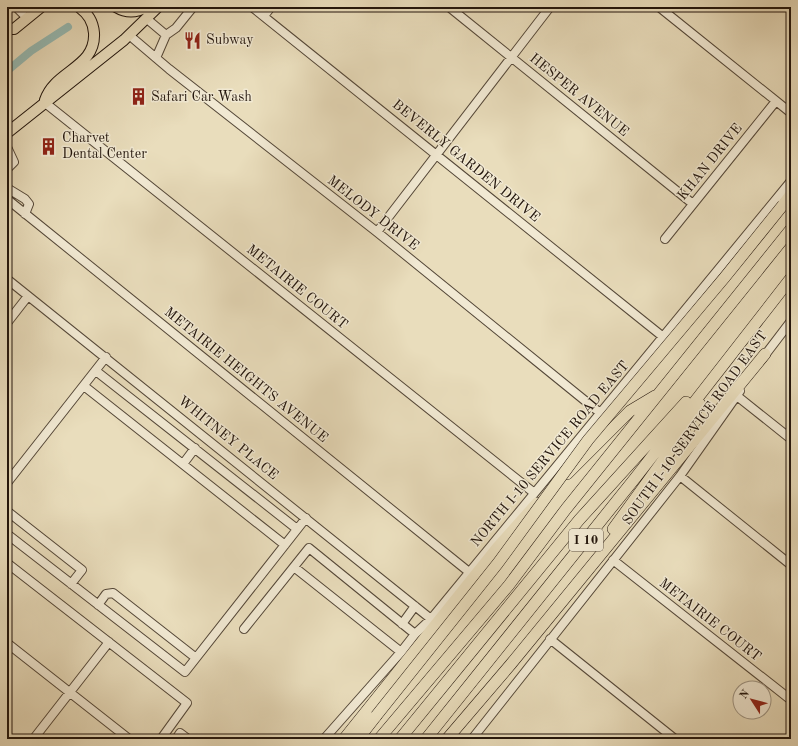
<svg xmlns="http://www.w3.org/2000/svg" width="798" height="746" font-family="'Old Standard TT',serif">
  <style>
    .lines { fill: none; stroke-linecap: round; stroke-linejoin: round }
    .canal { stroke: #97bbb4; stroke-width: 8 }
    .minor-casing { stroke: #544738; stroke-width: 10 }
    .major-casing { stroke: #22150c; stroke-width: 12 }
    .highway-casing { stroke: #22150c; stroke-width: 12 }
    .minor { stroke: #f1e9d3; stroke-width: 8 }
    .major { stroke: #e9ddbc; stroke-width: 10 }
    .highway { stroke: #e9ddbc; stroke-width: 11 }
    .highway-bridge-casing { stroke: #22150c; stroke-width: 12; stroke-linecap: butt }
    .highway-bridge { stroke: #e9ddbc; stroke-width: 11 }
    .labels { text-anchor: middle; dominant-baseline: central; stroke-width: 3; stroke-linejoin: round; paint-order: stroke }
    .shield { fill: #f1e9d3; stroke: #605548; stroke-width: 1 }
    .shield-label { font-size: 13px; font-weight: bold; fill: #22150c }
    .poi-label { font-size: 14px; fill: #22150c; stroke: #f1e9d3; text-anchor: start }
    .street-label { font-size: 14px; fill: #22150c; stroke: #f1e9d3 }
  </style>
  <rect width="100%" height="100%" fill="#e9ddbc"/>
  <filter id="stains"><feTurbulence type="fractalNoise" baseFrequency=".005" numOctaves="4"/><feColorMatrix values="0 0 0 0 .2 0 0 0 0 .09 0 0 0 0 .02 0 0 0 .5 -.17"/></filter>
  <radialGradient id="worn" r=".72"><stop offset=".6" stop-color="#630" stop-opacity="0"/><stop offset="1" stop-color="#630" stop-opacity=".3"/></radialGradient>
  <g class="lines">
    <path class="canal" d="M 7,71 L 31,51 L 68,27"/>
    <defs>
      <path id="minor" d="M 16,7 L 23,14
        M 252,7 L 662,336
        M 449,7 L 693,204
        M 659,7 L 791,113
        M 264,16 L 271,7
        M 147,19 L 166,35 L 176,28 L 193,7
        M 129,35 L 169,69 L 377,232 L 599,412
        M 156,58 L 166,35
        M 44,102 L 533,492
        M 7,147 L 14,162 L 7,169
        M 7,188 L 25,199 L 29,204 L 25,214
        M 7,199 L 469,572
        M 377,232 L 550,7
        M 665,239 L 776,101
        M 7,279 L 431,619
        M 7,323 L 28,296
        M 762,359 L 791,321
        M 96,371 L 297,529
        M 84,386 L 285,545
        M 737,396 L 791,439
        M 183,464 L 195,448
        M 680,476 L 791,565
        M 7,483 L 106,357
        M 7,511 L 82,570 L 71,584
        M 7,534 L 185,672 L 306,518
        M 613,560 L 791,700
        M 7,563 L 187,703 L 161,739
        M 294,567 L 401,652
        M 98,605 L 106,594 L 113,593 L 196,658
        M 402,624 L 415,606
        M 244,629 L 309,548 L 415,634
        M 550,639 L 675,739
        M 7,643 L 129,739
        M 35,737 L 109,642
        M 176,739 L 180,733 L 188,739
        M 324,739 L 401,652 L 415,634 L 431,619 L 791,181
        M 472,739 L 680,476 L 740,391"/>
      <path id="major" d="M 116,7 C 126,13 136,13 146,7
        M 7,29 L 14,29 L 41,7
        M 45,100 C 55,70 96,68 94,33 C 93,21 88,14 79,7
        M 7,133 L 124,40 L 158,7"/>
      <path id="highway" d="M 783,205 L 791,194
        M 567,474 L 630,411 L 655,396
        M 613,529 L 672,448 L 700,404
        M 344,739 L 497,548 L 537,503
        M 358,739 L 376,716
        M 379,739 L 509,585 L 566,509 L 791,229
        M 400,739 L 579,520 L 686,402
        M 426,739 L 636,477 L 791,278
        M 447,739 L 511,664 L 765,354"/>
    </defs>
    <use href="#minor" class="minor-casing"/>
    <use href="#major" class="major-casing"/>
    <use href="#highway" class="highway-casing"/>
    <use href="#minor" class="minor"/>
    <use href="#major" class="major"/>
    <use href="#highway" class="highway"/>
    <defs>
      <path id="highway-bridge" d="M 376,716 L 498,563 L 588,440 L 725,277 L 783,205"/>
    </defs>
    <use href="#highway-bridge" class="highway-bridge-casing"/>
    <use href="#highway-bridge" class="highway-bridge"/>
  </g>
  <defs>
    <symbol id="restaurant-bare" viewBox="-9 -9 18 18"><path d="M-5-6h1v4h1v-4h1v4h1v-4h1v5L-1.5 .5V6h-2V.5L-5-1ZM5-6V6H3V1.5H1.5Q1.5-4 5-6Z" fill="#8f2418" stroke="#f1e9d3" stroke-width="2.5" paint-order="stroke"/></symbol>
    <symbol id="building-bare" viewBox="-9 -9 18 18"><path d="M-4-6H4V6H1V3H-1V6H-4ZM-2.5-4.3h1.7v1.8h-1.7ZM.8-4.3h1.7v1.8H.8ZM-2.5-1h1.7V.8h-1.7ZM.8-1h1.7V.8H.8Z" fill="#8f2418" stroke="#f1e9d3" stroke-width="2.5" paint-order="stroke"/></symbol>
  </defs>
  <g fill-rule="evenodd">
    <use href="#restaurant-bare" x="180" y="28" width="25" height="25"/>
    <use href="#building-bare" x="126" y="84" width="25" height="25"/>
    <use href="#building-bare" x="36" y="134" width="25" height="25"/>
  </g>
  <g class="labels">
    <rect class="shield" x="569" y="529" width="34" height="22" rx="3"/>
    <g class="shield-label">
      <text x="586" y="540">I 10</text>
    </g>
    <g class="poi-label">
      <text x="206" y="40">Subway</text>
      <text x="151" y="97">Safari Car Wash</text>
      <text x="62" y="138">Charvet<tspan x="62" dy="16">Dental Center</tspan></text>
    </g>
    <g class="street-label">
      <text transform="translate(579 95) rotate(39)">HESPER AVENUE</text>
      <text transform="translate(466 161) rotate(39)">BEVERLY GARDEN DRIVE</text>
      <text transform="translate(710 162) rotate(-51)">KHAN DRIVE</text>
      <text transform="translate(373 213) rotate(38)">MELODY DRIVE</text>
      <text transform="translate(297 287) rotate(39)">METAIRIE COURT</text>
      <text transform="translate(246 375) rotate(39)">METAIRIE HEIGHTS AVENUE</text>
      <text transform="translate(695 428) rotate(-54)">SOUTH I-10 SERVICE ROAD EAST</text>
      <text transform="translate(228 438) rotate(39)">WHITNEY PLACE</text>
      <text transform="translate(550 454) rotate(-50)">NORTH I-10 SERVICE ROAD EAST</text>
      <text transform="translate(710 620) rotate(38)">METAIRIE COURT</text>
    </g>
  </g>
  <rect width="798" height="746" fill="none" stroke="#e9ddbc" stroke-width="24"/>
  <rect x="8" y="8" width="782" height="730" fill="none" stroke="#22150c" stroke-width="2"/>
  <rect x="12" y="12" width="774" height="722" fill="none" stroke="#22150c"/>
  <g transform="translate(752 700) rotate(306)"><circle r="19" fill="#f1e9d3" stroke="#9e9483"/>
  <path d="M0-3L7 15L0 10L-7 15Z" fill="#8f2418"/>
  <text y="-6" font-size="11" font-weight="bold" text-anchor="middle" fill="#22150c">N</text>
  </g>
  <rect width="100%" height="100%" filter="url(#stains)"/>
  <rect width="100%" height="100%" fill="url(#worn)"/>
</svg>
